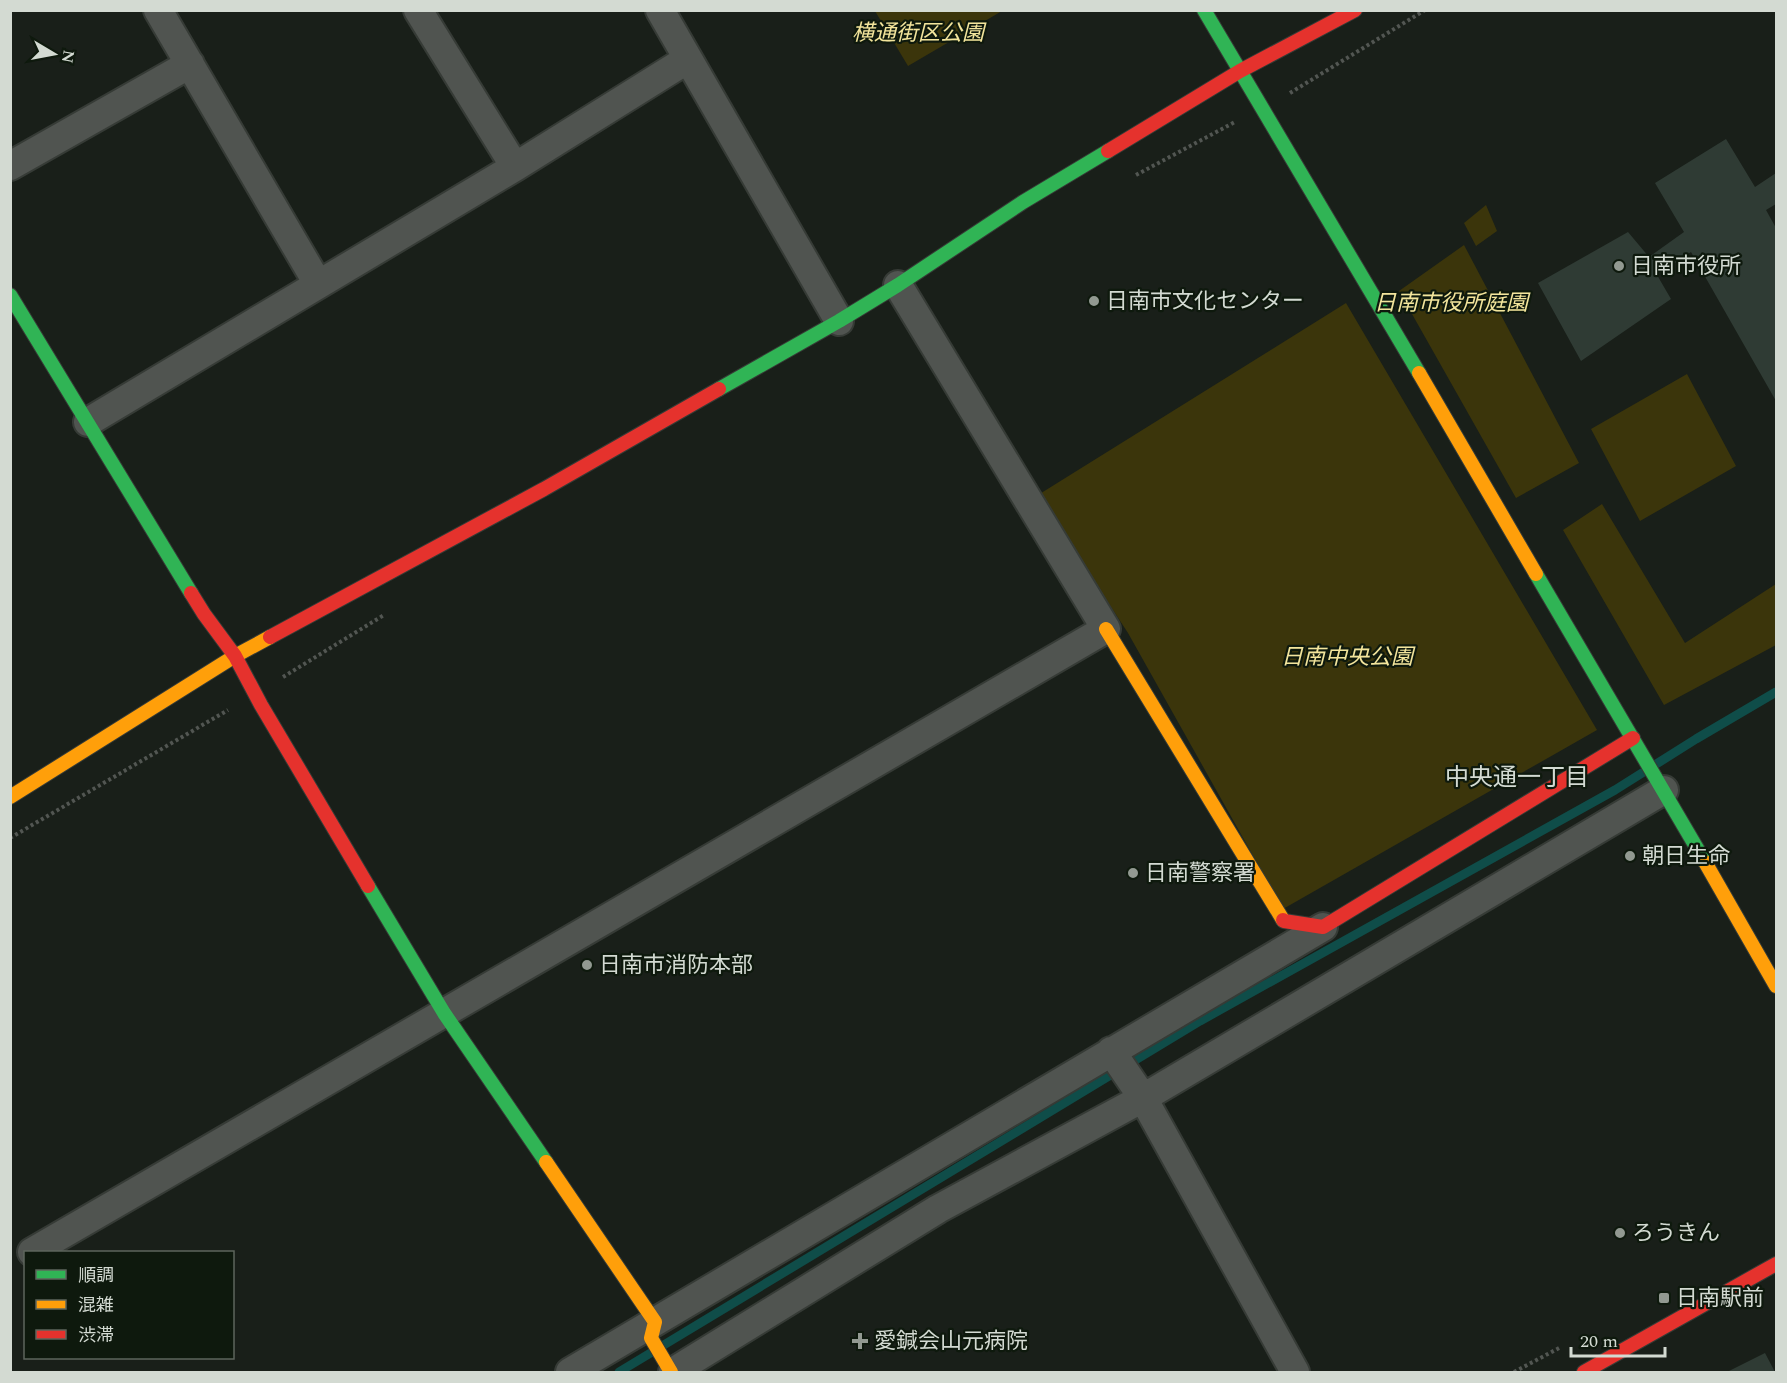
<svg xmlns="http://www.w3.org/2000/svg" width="1787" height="1383" font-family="Spectral,'Noto Sans JP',serif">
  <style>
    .green { fill: #3b350b }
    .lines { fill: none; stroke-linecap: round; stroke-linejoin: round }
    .stream { stroke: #0f4d49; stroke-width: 9 }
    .building { fill: #2f3b34 }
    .street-casing { stroke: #363b36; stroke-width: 32 }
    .fast-casing { stroke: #363b36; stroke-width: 16 }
    .slow-casing { stroke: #363b36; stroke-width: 16 }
    .jam-casing { stroke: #363b36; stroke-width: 16 }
    .path { stroke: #525652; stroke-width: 4; stroke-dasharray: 3 3; stroke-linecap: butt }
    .street { stroke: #505450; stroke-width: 28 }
    .fast { stroke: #30b455; stroke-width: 14 }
    .slow { stroke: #ff9f0a; stroke-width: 14 }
    .jam { stroke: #e5322d; stroke-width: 14 }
    .poi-dot { fill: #929991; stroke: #0e190d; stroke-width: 2 }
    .labels { text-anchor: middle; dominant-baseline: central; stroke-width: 4.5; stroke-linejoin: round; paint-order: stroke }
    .park-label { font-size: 22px; font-style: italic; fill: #f3e59c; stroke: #0e190d }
    .poi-label { font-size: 22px; fill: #d3dad2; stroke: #0e190d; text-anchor: start }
    .neighbourhood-label { font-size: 24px; fill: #d3dad2; stroke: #0e190d }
  </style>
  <rect width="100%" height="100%" fill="#191f19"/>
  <path class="green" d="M 875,11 L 1002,11 L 908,66 Z
    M 1486,205 L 1497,231 L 1476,246 L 1464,223 Z
    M 1464,245 L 1579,463 L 1516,498 L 1399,291 Z
    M 1346,303 L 1597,730 L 1283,909 L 1128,633 L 1038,495 Z
    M 1687,374 L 1736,466 L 1640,521 L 1591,429 Z
    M 1602,504 L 1685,643 L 1776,584 L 1776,645 L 1664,705 L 1563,530 Z"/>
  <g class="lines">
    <path class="stream" d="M 619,1372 L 1200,1021 L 1615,790 L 1696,739 L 1776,692"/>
  </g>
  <path class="building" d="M 1726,139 L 1755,187 L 1776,173 L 1776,204 L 1766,210 L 1776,228 L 1776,401 L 1691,252 L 1657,275 L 1671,299 L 1581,361 L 1538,283 L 1628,232 L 1649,257 L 1684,232 L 1655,183 Z
    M 1765,1353 L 1775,1372 L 1727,1372 Z"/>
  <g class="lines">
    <defs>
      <path id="street" d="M 158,10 L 318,284
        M 418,10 L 515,167
        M 660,10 L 839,321
        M 10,166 L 190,64
        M 88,422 L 515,167 L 688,59
        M 1111,1051 L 1143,1098 L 1295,1372
        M 32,1252 L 1106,629 L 898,285
        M 570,1372 L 1323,927
        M 673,1372 L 938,1209 L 1143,1098 L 1664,790"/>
      <path id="fast" d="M 1204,10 L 1419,373
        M 10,295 L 191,593
        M 719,389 L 839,321 L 898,285 L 1023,202 L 1108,151
        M 1536,574 L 1705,862
        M 368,886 L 444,1013 L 546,1162"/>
      <path id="slow" d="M 1419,373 L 1536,574
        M 1106,629 L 1283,920
        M 10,797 L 235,656 L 270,637
        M 1705,862 L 1776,986
        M 546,1162 L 655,1322 L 651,1338 L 671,1372"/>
      <path id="jam" d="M 1108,151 L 1240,71 L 1355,10
        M 191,593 L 204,614 L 235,656 L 261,705 L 368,886
        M 270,637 L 544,489 L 719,389
        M 1283,920 L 1284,921 L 1323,927 L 1633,738
        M 1584,1372 L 1776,1264"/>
    </defs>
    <use href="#street" class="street-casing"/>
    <use href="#fast" class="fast-casing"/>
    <use href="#slow" class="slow-casing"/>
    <use href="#jam" class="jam-casing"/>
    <path class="path" d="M 1290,93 L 1425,10
      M 1136,175 L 1235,122
      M 283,677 L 384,615
      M 10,838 L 228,710
      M 1514,1372 L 1561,1347"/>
    <use href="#street" class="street"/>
    <use href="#fast" class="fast"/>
    <use href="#slow" class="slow"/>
    <use href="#jam" class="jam"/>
  </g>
  <g class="poi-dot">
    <circle cx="1619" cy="266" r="6"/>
    <circle cx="1094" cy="301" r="6"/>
    <circle cx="1630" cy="856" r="6"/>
    <circle cx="1133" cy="873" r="6"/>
    <circle cx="587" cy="965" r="6"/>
    <circle cx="1620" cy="1233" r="6"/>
    <rect x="1658" y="1292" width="12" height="12" rx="3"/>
    <path d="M857 1332h6v6h6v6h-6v6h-6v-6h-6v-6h6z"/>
  </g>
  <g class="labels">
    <g class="park-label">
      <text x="918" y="33">横通街区公園</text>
      <text x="1451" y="303">日南市役所庭園</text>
      <text x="1347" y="657">日南中央公園</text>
    </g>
    <g class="poi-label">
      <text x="1631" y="266">日南市役所</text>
      <text x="1106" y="301">日南市文化センター</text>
      <text x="1642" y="856">朝日生命</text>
      <text x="1145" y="873">日南警察署</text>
      <text x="599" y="965">日南市消防本部</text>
      <text x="1632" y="1233">ろうきん</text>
      <text x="1676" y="1298">日南駅前</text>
      <text x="874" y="1341">愛鍼会山元病院</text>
    </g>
    <g class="neighbourhood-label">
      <text x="1517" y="778">中央通一丁目</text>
    </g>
  </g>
  <rect width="1787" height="1383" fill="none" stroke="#d3dad2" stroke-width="24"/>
  <rect x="24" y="1251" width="210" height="108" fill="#0e190d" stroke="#5d665c" stroke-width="1.5"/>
  <rect x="36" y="1270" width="30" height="9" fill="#30b455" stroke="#5d665c" stroke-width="1.5"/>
  <text x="78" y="1281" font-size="18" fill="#d3dad2">順調</text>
  <rect x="36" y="1300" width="30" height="9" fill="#ff9f0a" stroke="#5d665c" stroke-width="1.5"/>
  <text x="78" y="1311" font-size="18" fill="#d3dad2">混雑</text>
  <rect x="36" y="1330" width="30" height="9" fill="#e5322d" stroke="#5d665c" stroke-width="1.5"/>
  <text x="78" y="1341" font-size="18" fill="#d3dad2">渋滞</text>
  <g transform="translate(54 54) rotate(100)" stroke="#0e190d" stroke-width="4.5" paint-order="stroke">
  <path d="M0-4.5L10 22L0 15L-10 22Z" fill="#d3dad2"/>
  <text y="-9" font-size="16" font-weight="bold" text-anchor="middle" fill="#d3dad2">N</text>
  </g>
  <path d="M1571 1347v9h94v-9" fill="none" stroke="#d3dad2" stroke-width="3"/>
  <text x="1580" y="1347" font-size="18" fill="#d3dad2" stroke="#0e190d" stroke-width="4.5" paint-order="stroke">20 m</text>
</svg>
